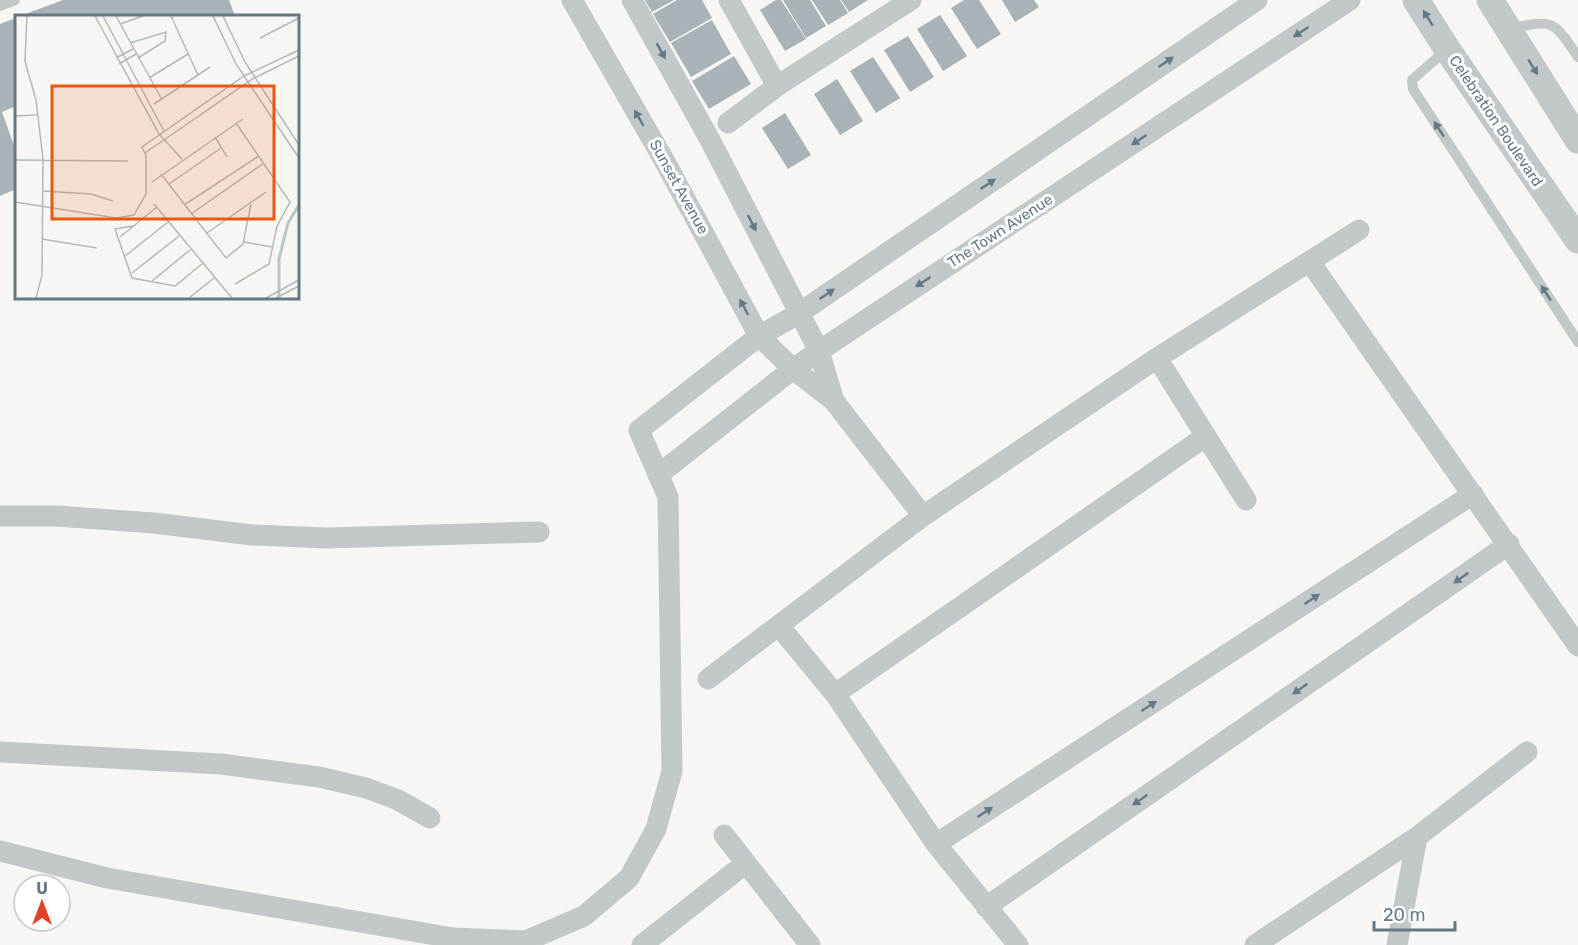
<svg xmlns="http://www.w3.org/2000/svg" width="1578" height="945" font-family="Rubik,sans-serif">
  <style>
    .building { fill: #a8b2b7 }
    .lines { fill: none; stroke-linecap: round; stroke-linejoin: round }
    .service { stroke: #c2c7c9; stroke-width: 10 }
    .minor { stroke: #c2c7c9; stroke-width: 21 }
    .tertiary { stroke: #c2c7c9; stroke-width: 27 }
    .oneway { fill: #657985 }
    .labels { text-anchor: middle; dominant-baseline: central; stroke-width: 6; stroke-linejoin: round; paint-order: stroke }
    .street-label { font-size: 15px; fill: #657985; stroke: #fff }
    .inset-river { fill: none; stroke: #b7c6c8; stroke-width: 3 }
    .inset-road { fill: none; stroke: #b0b9bd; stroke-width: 1.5 }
    .view { fill: #e8590c; fill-opacity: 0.15; stroke: #e8590c; stroke-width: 3 }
    .inset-edge { fill: none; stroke: #657985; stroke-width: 3 }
  </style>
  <rect width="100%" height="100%" fill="#f7f6f3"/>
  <path class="building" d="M 63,0 L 229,0 L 235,16 L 20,16 Z
    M 645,0 L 674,0 L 652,12 Z
    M 677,0 L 702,0 L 712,18 L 670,42 L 653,14 Z
    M 776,0 L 781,0 L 806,39 L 785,51 L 760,10 Z
    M 783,0 L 810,0 L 826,26 L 806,38 Z
    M 812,0 L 840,0 L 848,13 L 828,25 Z
    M 841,0 L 868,0 L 849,12 Z
    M 964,0 L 979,0 L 1001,34 L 977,49 L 951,8 Z
    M 1002,0 L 1034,0 L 1039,7 L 1015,22 Z
    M 940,15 L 967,56 L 943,71 L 917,29 Z
    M 16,18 L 16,106 L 2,112 L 16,151 L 16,189 L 0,196 L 0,24 Z
    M 712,20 L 731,54 L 691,77 L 671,43 Z
    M 908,36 L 934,77 L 910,92 L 884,50 Z
    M 734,56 L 751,84 L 709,109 L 692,81 Z
    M 873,57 L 900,98 L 876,113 L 850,71 Z
    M 837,79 L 863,121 L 840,135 L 814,94 Z
    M 785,113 L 811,155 L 788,169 L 762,128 Z"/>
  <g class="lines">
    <path class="service" d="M 0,6 L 15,0
      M 1509,29 C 1554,19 1553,20 1578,57
      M 1446,50 L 1412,80 L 1413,89 L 1578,342"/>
    <path class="minor" d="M 572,0 L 664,160 L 759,336 L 793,369 L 834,401 L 923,516
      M 632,0 L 709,138 L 819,351 L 834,401
      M 729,0 L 777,86
      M 728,123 L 777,86 L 911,0
      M 1310,262 L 1578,646
      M 1157,358 L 1246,500
      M 658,475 L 793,369 L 819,351 L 1350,0
      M 0,516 L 56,516 L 154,523 L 252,535 L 326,538 L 539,532
      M 779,626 L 835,694 L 936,844 L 1018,945
      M 708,679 L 923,516 L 1157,358 L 1359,230
      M 835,694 L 1206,436
      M 0,752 L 221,764 L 319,777 L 366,788 L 396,799 L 430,818
      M 724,835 L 810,945
      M 936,844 L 1473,494
      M 0,851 L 107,878 L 453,938 L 526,941 L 584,916 L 629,878 L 656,829 L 672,771 L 668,497 L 639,430 L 759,336 L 798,314 L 1257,0
      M 986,907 L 1509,544
      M 642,945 L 746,863
      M 1255,945 L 1417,837 L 1527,752
      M 1397,945 L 1417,837"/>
    <path class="tertiary" d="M 1416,0 L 1447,49 L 1578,240
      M 1490,0 L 1578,140"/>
  </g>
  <defs><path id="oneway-solid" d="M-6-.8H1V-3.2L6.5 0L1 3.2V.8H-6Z" transform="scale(1.5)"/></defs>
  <g class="oneway">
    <use href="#oneway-solid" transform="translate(1428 18) rotate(-122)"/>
    <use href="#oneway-solid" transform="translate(1301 32) rotate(147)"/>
    <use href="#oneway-solid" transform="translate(661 51) rotate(61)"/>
    <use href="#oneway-solid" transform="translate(1166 62) rotate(-34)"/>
    <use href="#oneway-solid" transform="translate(1533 67) rotate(58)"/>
    <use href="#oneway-solid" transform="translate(639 118) rotate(-120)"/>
    <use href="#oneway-solid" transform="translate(1439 129) rotate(-123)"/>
    <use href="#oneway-solid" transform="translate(1139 140) rotate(147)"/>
    <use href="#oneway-solid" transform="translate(988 184) rotate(-34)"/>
    <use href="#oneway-solid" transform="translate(752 223) rotate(63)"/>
    <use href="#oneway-solid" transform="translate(923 282) rotate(147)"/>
    <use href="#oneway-solid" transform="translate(1546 293) rotate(-123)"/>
    <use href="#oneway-solid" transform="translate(827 294) rotate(-34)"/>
    <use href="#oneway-solid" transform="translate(744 307) rotate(-118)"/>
    <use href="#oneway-solid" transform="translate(1461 578) rotate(145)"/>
    <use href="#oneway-solid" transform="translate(1312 599) rotate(-33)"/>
    <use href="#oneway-solid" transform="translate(1300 689) rotate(145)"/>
    <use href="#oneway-solid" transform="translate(1149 706) rotate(-33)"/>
    <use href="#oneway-solid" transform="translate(1140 800) rotate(145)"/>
    <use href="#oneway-solid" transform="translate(985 812) rotate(-33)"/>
  </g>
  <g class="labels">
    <g class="street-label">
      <text transform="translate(1496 121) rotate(56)">Celebration Boulevard</text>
      <text transform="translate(679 187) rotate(61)">Sunset Avenue</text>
      <text transform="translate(1000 231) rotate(-33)">The Town Avenue</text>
    </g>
  </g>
  <g transform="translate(15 15)">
    <rect width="284" height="284" fill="#f7f6f3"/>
    <path class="inset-river" d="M 264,283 L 264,244 L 273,208 L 284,190"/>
    <path class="inset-road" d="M 12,1 L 10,46 L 21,85 L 28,144 L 27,260 L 21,283M 80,1 L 144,119 L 167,144M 88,1 L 149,116M 101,1 L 146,83M 156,1 L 183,60M 198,1 L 221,49 L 284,143M 208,1 L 230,47 L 284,130M 105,9 L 128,1M 245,23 L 284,3M 115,28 L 151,17 L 150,26 L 123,43M 101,43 L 118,34M 104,49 L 121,39M 134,63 L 173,39M 139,89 L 195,52M 0,101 L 22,100M 200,122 L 212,142M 130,138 L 239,63 L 284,41M 0,145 L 113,146M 146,159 L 211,243 L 228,229 L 236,189M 137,167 L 228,104M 154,169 L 206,133M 28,176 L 76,179 L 98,186M 0,187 L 101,203 L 119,200 L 131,179 L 131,141 L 127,132 L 229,61 L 284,35M 139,189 L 217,283M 169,190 L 244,141M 176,199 L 249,148M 118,211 L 100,214 L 117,263 L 160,271 L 187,249M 192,218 L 251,177M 105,222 L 142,192M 27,224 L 82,233M 229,227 L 257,232M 110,241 L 153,207M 117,258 L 164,221M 137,266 L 175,235M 220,269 L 254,249 L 262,211 L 275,187 L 221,108M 174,283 L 199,263M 251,283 L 284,265M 261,283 L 284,271"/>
    <path class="view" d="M 37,71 L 259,71 L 259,204 L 37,204 Z"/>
    <rect width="284" height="284" class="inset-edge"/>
  </g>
  <g transform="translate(42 903)"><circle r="28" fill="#ffffff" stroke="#c1c9ce" stroke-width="1.5"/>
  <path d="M0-4.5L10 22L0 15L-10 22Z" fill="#e44126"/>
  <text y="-9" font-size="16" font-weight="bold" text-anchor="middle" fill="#657985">U</text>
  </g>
  <path d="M1374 921v9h81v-9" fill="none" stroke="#657985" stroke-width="3"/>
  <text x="1383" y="921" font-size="18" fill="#657985" stroke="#ffffff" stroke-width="4.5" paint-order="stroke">20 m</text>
</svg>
